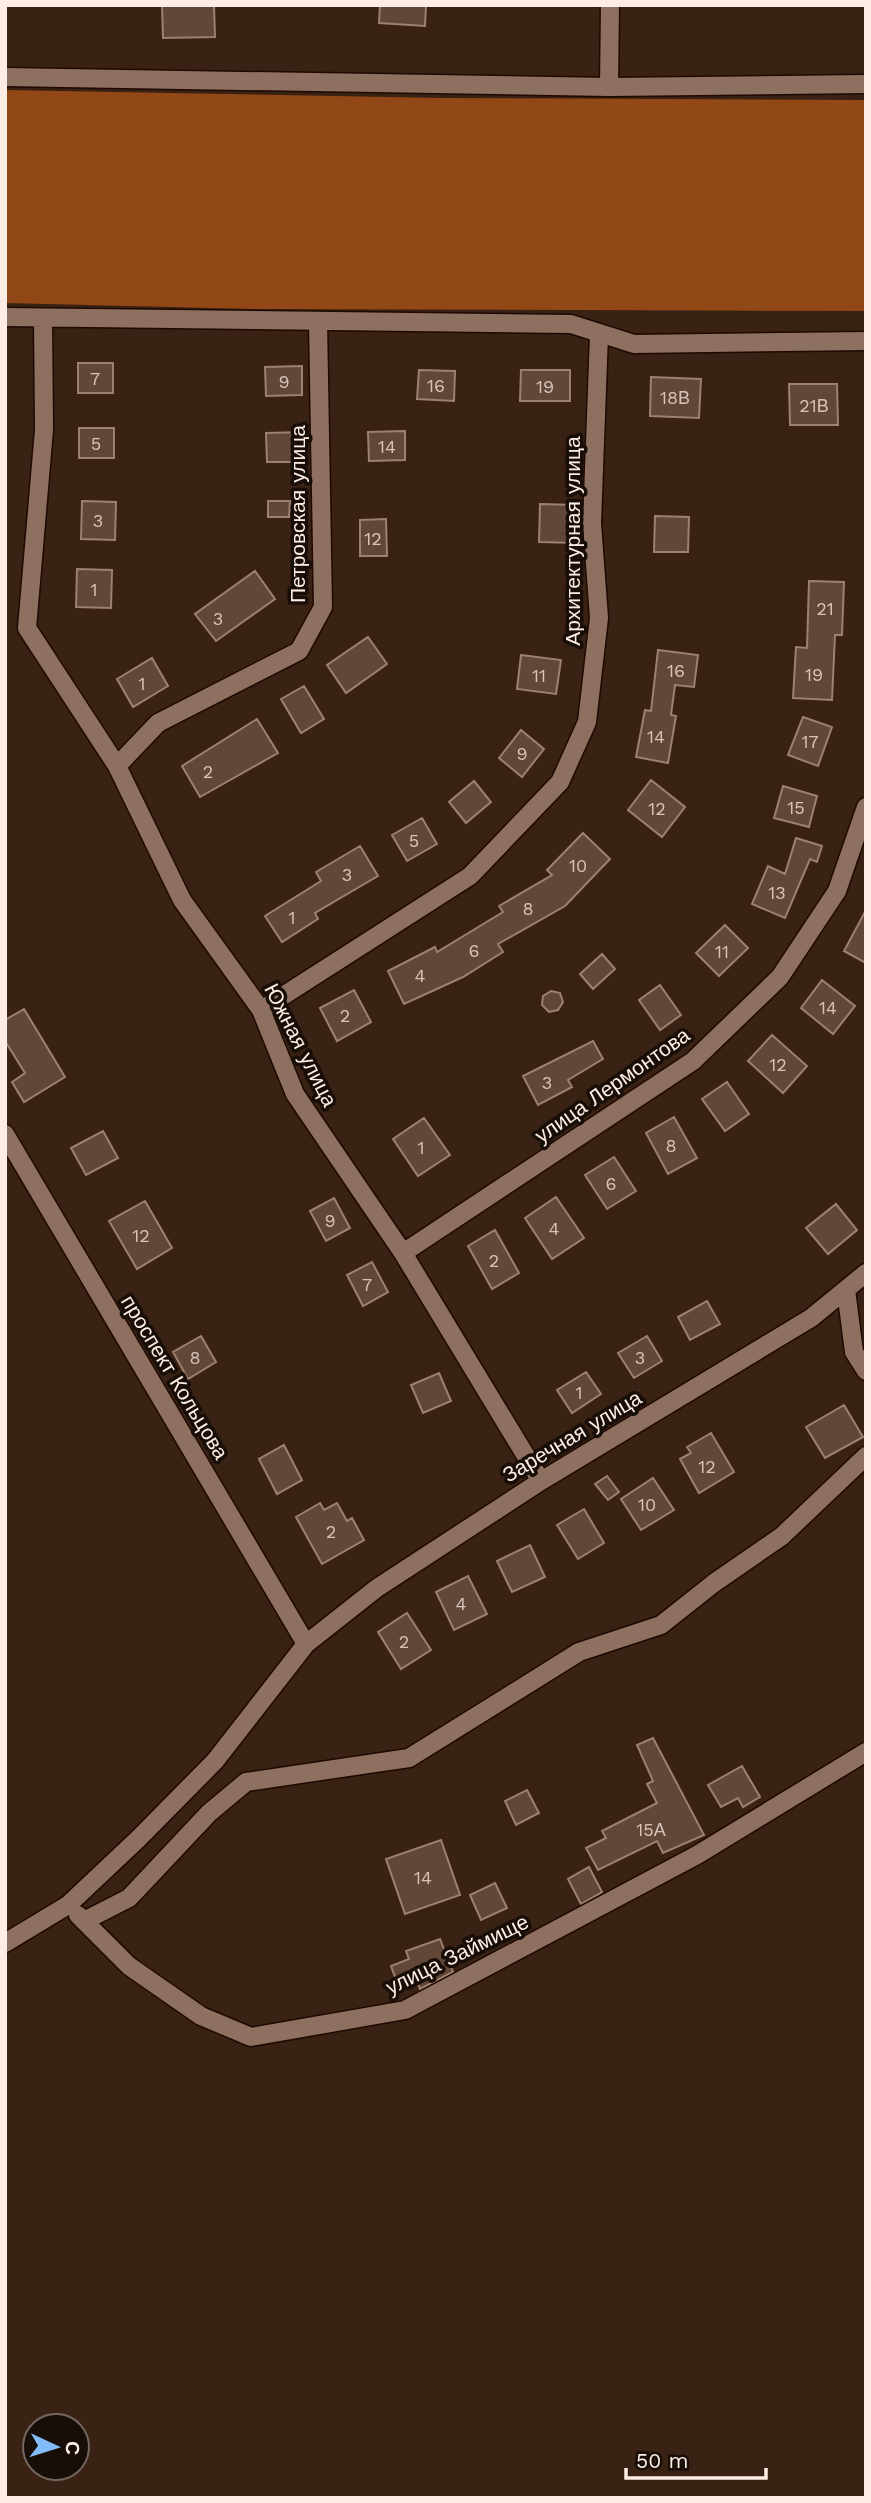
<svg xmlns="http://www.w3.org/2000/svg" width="871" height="2503" font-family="'Work Sans',sans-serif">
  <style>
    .forest { fill: #924716 }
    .building { fill: #624739; stroke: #9e8070; stroke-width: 2 }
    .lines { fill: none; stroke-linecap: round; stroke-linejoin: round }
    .minor-casing { stroke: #1f0901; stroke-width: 21 }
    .minor { stroke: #8d7060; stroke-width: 18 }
    .labels { text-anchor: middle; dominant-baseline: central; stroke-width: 7; stroke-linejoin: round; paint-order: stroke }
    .number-label { font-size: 18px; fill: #d7c4b9 }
    .street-label { font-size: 21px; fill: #feede4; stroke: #180e08 }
  </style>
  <rect width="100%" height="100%" fill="#392113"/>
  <path class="forest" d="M 5,90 L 443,98 L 866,100 L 866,311 L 251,309 L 5,303 Z"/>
  <path class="building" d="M 162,5 L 214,5 L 215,37 L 163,38 Z
    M 380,5 L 426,5 L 425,26 L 379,23 Z
    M 78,363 L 113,363 L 113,393 L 78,393 Z
    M 302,366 L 302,395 L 266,396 L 265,367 Z
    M 419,370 L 455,371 L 454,401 L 417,399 Z
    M 521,370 L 570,370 L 570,401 L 520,401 Z
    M 651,377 L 701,379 L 699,418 L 650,416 Z
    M 789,384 L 837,384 L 838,425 L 790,425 Z
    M 79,428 L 114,428 L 114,458 L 79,458 Z
    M 405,431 L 405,460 L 369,461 L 368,432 Z
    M 303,432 L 303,462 L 267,462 L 266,433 Z
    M 82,501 L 116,502 L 115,540 L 81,539 Z
    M 268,501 L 290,501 L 289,517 L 268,517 Z
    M 540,504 L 577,505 L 577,543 L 539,542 Z
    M 655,516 L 689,517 L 688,552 L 654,552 Z
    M 386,519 L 387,556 L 360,556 L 360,520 Z
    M 77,569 L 112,570 L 111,608 L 76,607 Z
    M 255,571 L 275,599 L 216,641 L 195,614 Z
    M 809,581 L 844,582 L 842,635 L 835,635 L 832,700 L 793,698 L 796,647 L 807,648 Z
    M 368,637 L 387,664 L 346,693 L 327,665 Z
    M 658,650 L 698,655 L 694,687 L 675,685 L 671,715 L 676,716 L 668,763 L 636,757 L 645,710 L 651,711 Z
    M 521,655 L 561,660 L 556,694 L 517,689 Z
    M 152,658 L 168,686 L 133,707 L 117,679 Z
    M 304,686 L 324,719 L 301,733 L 281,699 Z
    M 803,717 L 832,727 L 818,766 L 788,755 Z
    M 257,719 L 278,753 L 200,797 L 182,766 Z
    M 521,730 L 544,749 L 522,777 L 499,758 Z
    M 651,780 L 685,807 L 662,837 L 628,810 Z
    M 474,781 L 491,802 L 466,823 L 449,802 Z
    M 783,786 L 817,796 L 809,827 L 774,818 Z
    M 422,818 L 437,844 L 407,861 L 392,835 Z
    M 583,833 L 610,859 L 565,906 L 498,944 L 503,952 L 463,977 L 404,1004 L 388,971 L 435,947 L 437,952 L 503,912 L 499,906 L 552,875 L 547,870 Z
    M 796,838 L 822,846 L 817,862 L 810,859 L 785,918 L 752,904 L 768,866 L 785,874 Z
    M 360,846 L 378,876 L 315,913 L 318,919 L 282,942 L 265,916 L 321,881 L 316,872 Z
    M 866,910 L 866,963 L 844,951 Z
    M 725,925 L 748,948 L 719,976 L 696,953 Z
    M 602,954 L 615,969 L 593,989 L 580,974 Z
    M 822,980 L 855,1006 L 833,1034 L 801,1008 Z
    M 660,985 L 681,1015 L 660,1030 L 639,1000 Z
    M 354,990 L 371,1022 L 337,1041 L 320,1008 Z
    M 551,991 L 560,993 L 563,1002 L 558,1010 L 549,1012 L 542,1005 L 543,996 Z
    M 24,1009 L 65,1077 L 24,1102 L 12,1082 L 25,1073 L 5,1041 L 5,1020 Z
    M 772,1035 L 807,1066 L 783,1093 L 748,1061 Z
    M 593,1041 L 603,1059 L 568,1080 L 572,1087 L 538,1105 L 523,1076 Z
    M 727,1082 L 749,1114 L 725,1131 L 702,1099 Z
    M 674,1117 L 697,1158 L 668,1174 L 646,1133 Z
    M 424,1118 L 450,1155 L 418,1176 L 393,1139 Z
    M 103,1131 L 118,1158 L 86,1175 L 71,1148 Z
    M 614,1157 L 636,1191 L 607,1209 L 585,1175 Z
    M 556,1197 L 584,1238 L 552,1259 L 525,1218 Z
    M 334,1198 L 350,1228 L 326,1241 L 310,1211 Z
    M 145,1201 L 172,1248 L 137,1269 L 109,1221 Z
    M 836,1204 L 857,1230 L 828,1254 L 806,1228 Z
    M 495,1230 L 519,1273 L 492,1289 L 468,1246 Z
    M 372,1262 L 388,1292 L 363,1306 L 347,1275 Z
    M 707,1301 L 720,1324 L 690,1340 L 678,1317 Z
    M 201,1336 L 216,1362 L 188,1379 L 173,1352 Z
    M 647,1336 L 662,1361 L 634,1378 L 618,1353 Z
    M 586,1372 L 601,1394 L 572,1413 L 557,1390 Z
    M 439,1373 L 451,1401 L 423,1413 L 411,1385 Z
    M 844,1405 L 863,1437 L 825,1458 L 806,1427 Z
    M 711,1433 L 734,1472 L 699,1493 L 680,1459 L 691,1453 L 687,1447 Z
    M 284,1445 L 302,1480 L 277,1494 L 259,1459 Z
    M 607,1476 L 619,1492 L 608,1500 L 595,1484 Z
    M 653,1478 L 674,1510 L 641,1530 L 621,1499 Z
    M 320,1503 L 324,1510 L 337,1503 L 347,1521 L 352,1518 L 364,1540 L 322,1564 L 296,1517 Z
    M 584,1509 L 604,1543 L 578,1559 L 557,1525 Z
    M 530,1545 L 545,1577 L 512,1592 L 497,1561 Z
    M 468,1576 L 487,1614 L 454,1630 L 436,1592 Z
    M 407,1613 L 431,1650 L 401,1669 L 378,1632 Z
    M 653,1738 L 704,1835 L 663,1853 L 657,1841 L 598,1870 L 586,1848 L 606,1838 L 602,1831 L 657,1803 L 647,1784 L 653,1781 L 637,1745 Z
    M 742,1766 L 760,1797 L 743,1807 L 738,1798 L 721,1807 L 708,1785 Z
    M 527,1790 L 539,1813 L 516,1825 L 505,1801 Z
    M 441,1840 L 460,1895 L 405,1914 L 386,1859 Z
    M 589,1867 L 602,1892 L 581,1904 L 568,1879 Z
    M 495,1883 L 507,1908 L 481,1920 L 470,1895 Z
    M 440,1939 L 453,1972 L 420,1989 L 416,1978 L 398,1985 L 391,1966 L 409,1959 L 406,1951 Z"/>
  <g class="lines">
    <defs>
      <path id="minor" d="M 5,77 L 609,87 L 866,84
        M 609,87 L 610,5
        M 5,317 L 571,324 L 634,344 L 866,341
        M 43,318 L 44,430 L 27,628 L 117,766 L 182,900 L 261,1010 L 295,1094 L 403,1253 L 541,1481
        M 117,766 L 158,723 L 299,651 L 323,607 L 318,321
        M 261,1010 L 470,876 L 560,782 L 587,722 L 599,618 L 592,523 L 599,335
        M 5,1134 L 306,1644
        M 403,1253 L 693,1061 L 780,977 L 837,891 L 866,807
        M 846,1290 L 854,1352 L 866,1371
        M 78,1915 L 129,1966 L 201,2016 L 251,2037 L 405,2010 L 697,1855 L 866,1752
        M 84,1921 L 129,1898 L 209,1813 L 246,1782 L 409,1758 L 579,1652 L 661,1625 L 714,1583 L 782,1536 L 866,1456
        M 5,1943 L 68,1905 L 139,1838 L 215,1761 L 306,1644 L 377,1588 L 541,1481 L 811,1318 L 866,1273"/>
    </defs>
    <use href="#minor" class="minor-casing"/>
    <use href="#minor" class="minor"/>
  </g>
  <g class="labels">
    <g class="number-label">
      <text x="95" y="378">7</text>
      <text x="284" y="381">9</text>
      <text x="436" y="385">16</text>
      <text x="545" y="386">19</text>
      <text x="675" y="397">18В</text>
      <text x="814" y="405">21В</text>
      <text x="96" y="443">5</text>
      <text x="387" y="446">14</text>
      <text x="98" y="520">3</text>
      <text x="373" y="538">12</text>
      <text x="94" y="589">1</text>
      <text x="825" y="608">21</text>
      <text x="218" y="618">3</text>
      <text x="676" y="670">16</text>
      <text x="814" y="674">19</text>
      <text x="539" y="675">11</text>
      <text x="142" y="683">1</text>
      <text x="656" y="736">14</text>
      <text x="810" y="741">17</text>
      <text x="522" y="753">9</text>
      <text x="208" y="771">2</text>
      <text x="796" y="807">15</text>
      <text x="657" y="808">12</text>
      <text x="414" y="840">5</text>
      <text x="578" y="865">10</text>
      <text x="347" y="874">3</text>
      <text x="777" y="892">13</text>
      <text x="528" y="908">8</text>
      <text x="292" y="917">1</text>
      <text x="474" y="950">6</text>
      <text x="722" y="951">11</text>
      <text x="420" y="975">4</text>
      <text x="828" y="1007">14</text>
      <text x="345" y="1015">2</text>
      <text x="778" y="1064">12</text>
      <text x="547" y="1082">3</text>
      <text x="671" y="1145">8</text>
      <text x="421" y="1147">1</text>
      <text x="611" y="1183">6</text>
      <text x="330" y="1220">9</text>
      <text x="554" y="1228">4</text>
      <text x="141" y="1235">12</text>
      <text x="494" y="1260">2</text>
      <text x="367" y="1284">7</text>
      <text x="195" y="1357">8</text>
      <text x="640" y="1357">3</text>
      <text x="579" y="1392">1</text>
      <text x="707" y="1466">12</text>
      <text x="647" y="1504">10</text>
      <text x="331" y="1531">2</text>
      <text x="461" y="1603">4</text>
      <text x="404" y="1641">2</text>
      <text x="651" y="1829">15А</text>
      <text x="423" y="1877">14</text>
    </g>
    <g class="street-label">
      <text transform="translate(297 514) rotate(-90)">Петровская улица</text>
      <text transform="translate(572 541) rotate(-90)">Архитектурная улица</text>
      <text transform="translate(301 1045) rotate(63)">Южная улица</text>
      <text transform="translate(612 1085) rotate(-35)">улица Лермонтова</text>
      <text transform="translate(175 1377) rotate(59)">проспект Кольцова</text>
      <text transform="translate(572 1436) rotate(-31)">Заречная улица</text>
      <text transform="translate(457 1954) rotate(-26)">улица Займище</text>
    </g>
  </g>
  <rect width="871" height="2503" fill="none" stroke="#feede4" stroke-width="14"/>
  <g transform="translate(56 2447) rotate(94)"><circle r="33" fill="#180e08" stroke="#746760" stroke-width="2"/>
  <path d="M0-5L12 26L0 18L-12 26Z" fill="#82bcfa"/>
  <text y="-10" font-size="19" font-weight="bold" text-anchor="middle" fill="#feede4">С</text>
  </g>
  <path d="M626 2468v10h140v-10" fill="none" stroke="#feede4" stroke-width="3.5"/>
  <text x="636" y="2468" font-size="21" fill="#feede4" stroke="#180e08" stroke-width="5" paint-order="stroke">50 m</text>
</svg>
